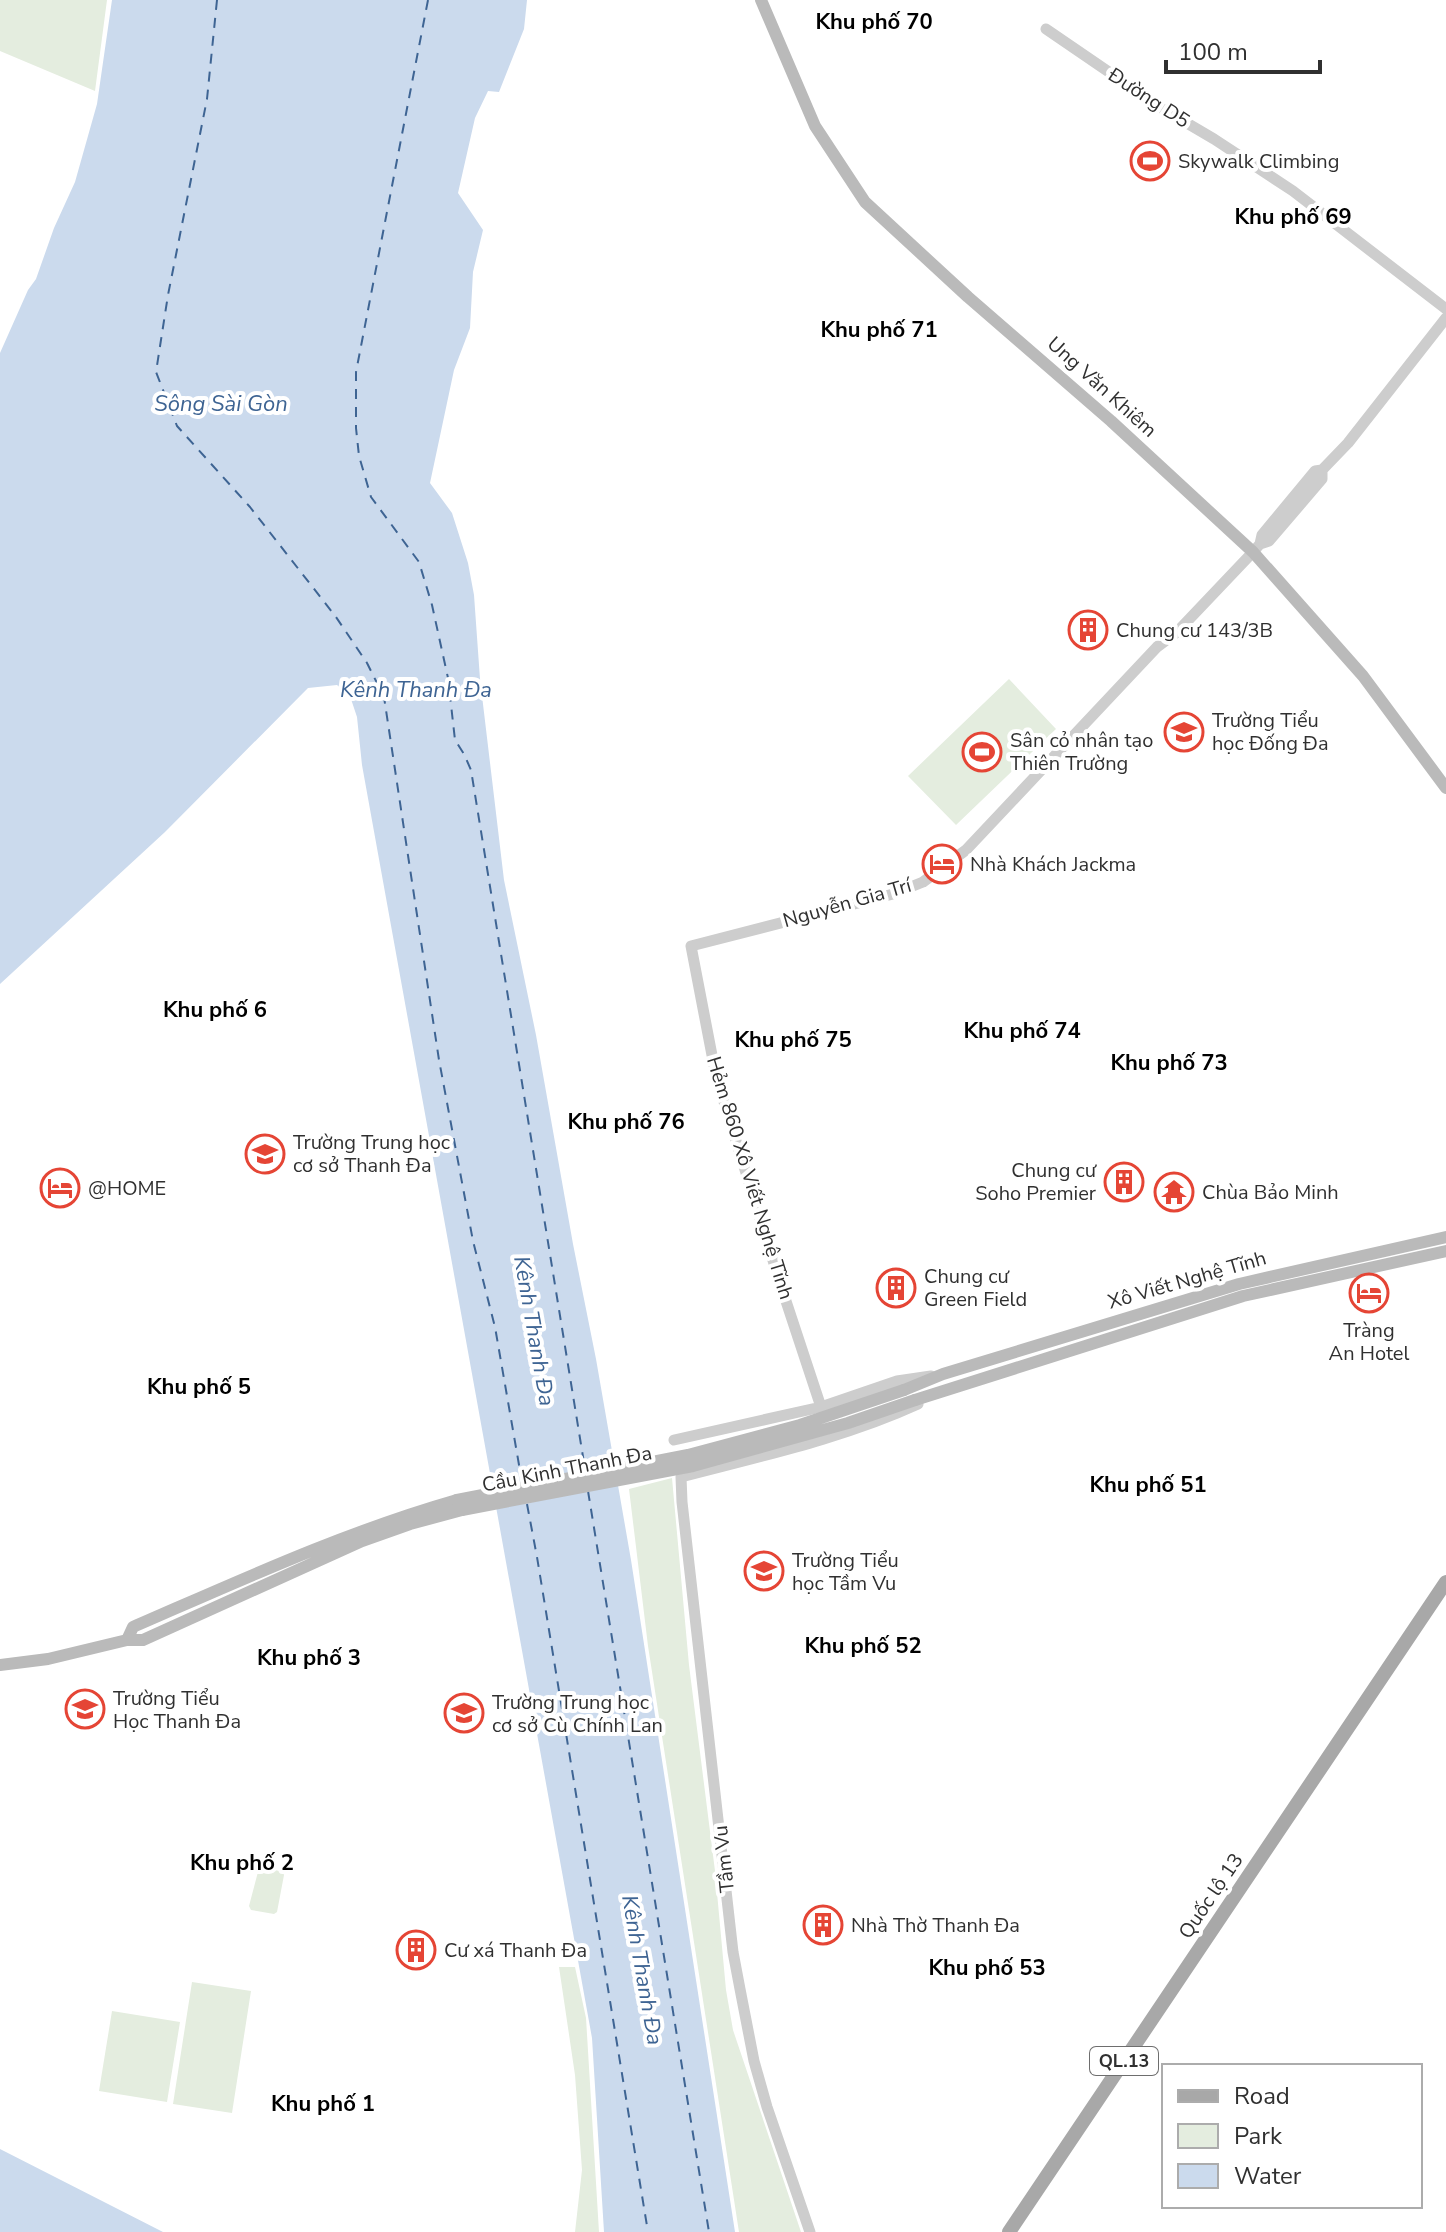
<svg xmlns="http://www.w3.org/2000/svg" width="1446" height="2232" font-family="'Nunito Sans',sans-serif">
  <style>
    .green { fill: #e4eddf }
    .water { fill: #cbdaed }
    .lines { fill: none; stroke-linecap: round; stroke-linejoin: round }
    .ferry { stroke: #3e6493; stroke-width: 2; stroke-dasharray: 10 8; stroke-linecap: butt }
    .tertiary { stroke: #cdcdcd; stroke-width: 11 }
    .secondary { stroke: #bababa; stroke-width: 12 }
    .primary { stroke: #a8a8a8; stroke-width: 14 }
    .secondary-bridge { stroke: #bababa; stroke-width: 12 }
    .labels { text-anchor: middle; dominant-baseline: central; stroke-width: 8; stroke-linejoin: round; paint-order: stroke }
    .shield { fill: #fff; stroke: #6e6e6e; stroke-width: 2 }
    .shield-label { font-size: 18px; font-weight: bold; fill: #303030 }
    .street-label { font-size: 20px; fill: #303030; stroke: #fff }
    .poi-label { font-size: 20px; fill: #303030; stroke: #fff; text-anchor: start }
    .neighbourhood-label { font-size: 22px; font-weight: bold; fill: #000; stroke: #fff }
    .water-label { font-size: 22px; font-style: italic; fill: #3e6493; stroke: #fff }
  </style>
  <rect width="100%" height="100%" fill="#fff"/>
  <path class="green" d="M 0,0 L 107,0 L 95,91 L 0,51 Z
    M 1009,679 L 1056,729 L 956,825 L 908,776 Z
    M 672,1478 L 689,1665 L 715,1871 L 726,1990 L 733,2030 L 801,2232 L 739,2232 L 648,1646 L 629,1489 Z
    M 263,1867 L 283,1872 L 284,1875 L 277,1912 L 274,1914 L 251,1910 L 249,1906 L 259,1868 Z
    M 559,1967 L 575,1967 L 586,2018 L 599,2232 L 575,2232 L 582,2170 L 575,2075 Z
    M 192,1982 L 251,1991 L 232,2113 L 173,2104 Z
    M 112,2011 L 180,2022 L 167,2102 L 99,2091 Z"/>
  <path class="water" d="M 112,0 L 527,0 L 524,29 L 499,92 L 488,91 L 475,118 L 458,193 L 483,230 L 473,272 L 470,328 L 454,370 L 430,483 L 452,513 L 468,563 L 474,595 L 480,679 L 504,880 L 536,1035 L 573,1244 L 596,1359 L 631,1560 L 735,2232 L 604,2232 L 592,2038 L 362,765 L 357,717 L 350,696 L 337,685 L 308,688 L 165,832 L 0,984 L 0,353 L 28,290 L 36,279 L 54,228 L 75,182 L 97,104 Z
    M 0,2149 L 163,2232 L 0,2232 Z"/>
  <g class="lines">
    <path class="ferry" d="M 217,0 L 207,99 L 168,295 L 156,372 L 177,426 L 250,507 L 336,617 L 367,663 L 384,697 L 439,1060 L 473,1241 L 495,1327 L 522,1482
      M 428,0 L 356,372 L 356,428 L 359,456 L 371,497 L 419,562 L 432,605 L 448,678 L 455,740 L 464,754 L 471,770 L 585,1469
      M 588,1491 L 709,2232
      M 527,1504 L 537,1557 L 648,2232"/>
    <path class="tertiary" d="M 1046,29 L 1163,109 L 1214,139 L 1293,191 L 1446,309
      M 1260,544 L 1269,541 L 1322,479 L 1322,470
      M 821,1407 L 780,1283 L 716,1076 L 691,946 L 893,894 L 923,882 L 966,850 L 1157,647 L 1177,632 L 1253,552 L 1260,544 L 1262,535 L 1315,471 L 1322,470 L 1348,443 L 1446,318
      M 674,1440 L 821,1407 L 897,1381 L 931,1376
      M 810,2232 L 767,2107 L 754,2061 L 740,1989 L 733,1952 L 682,1502 L 681,1477 C 761,1456 844,1438 918,1404"/>
    <path class="secondary" d="M 761,0 L 815,126 L 865,202 L 968,297 L 1111,421 L 1253,552 L 1363,676 L 1446,788
      M 904,1390 L 943,1374 L 1239,1284 L 1446,1237
      M 915,1400 L 1243,1296 L 1446,1251
      M 127,1640 L 133,1627 C 239,1581 345,1532 457,1500
      M 0,1665 L 48,1659 L 127,1640 L 143,1640 L 362,1541 L 410,1524 L 462,1510"/>
    <path class="primary" d="M 1009,2232 L 1446,1582"/>
    <path class="secondary-bridge" d="M 457,1500 L 688,1455 L 800,1425 L 904,1390
      M 462,1510 L 693,1466 L 848,1423 L 915,1400"/>
  </g>
  <defs>
    <symbol id="stadium-ring" viewBox="-11 -11 22 22"><circle r="9.5" fill="#fff" stroke="#e54535" stroke-width="1.5"/><path d="M0-5a6.5 5 0 1 0 0 10a6.5 5 0 1 0 0-10ZM-3.5-1.8h7v3.6h-7Z" fill="#e54535"/></symbol>
    <symbol id="building-ring" viewBox="-11 -11 22 22"><circle r="9.5" fill="#fff" stroke="#e54535" stroke-width="1.5"/><path d="M-4-6H4V6H1V3H-1V6H-4ZM-2.5-4.3h1.7v1.8h-1.7ZM.8-4.3h1.7v1.8H.8ZM-2.5-1h1.7V.8h-1.7ZM.8-1h1.7V.8H.8Z" fill="#e54535"/></symbol>
    <symbol id="school-ring" viewBox="-11 -11 22 22"><circle r="9.5" fill="#fff" stroke="#e54535" stroke-width="1.5"/><path d="M0-5L7-2L0 1L-7-2ZM-4 1L0 2.5L4 1V4Q0 6-4 4Z" fill="#e54535"/></symbol>
    <symbol id="hotel-ring" viewBox="-11 -11 22 22"><circle r="9.5" fill="#fff" stroke="#e54535" stroke-width="1.5"/><path d="M-6-4.5h1.5V1H6V5H4.5V3h-9V5H-6ZM-4 0a1.8 1.8 0 1 1 3.6 0ZM.5 0V-2.5h3Q6-2.5 6 0Z" fill="#e54535"/></symbol>
    <symbol id="temple-ring" viewBox="-11 -11 22 22"><circle r="9.5" fill="#fff" stroke="#e54535" stroke-width="1.5"/><path d="M0-6L5-2H3V0L6.5 2.5H4V6H1.5V3h-3V6H-4V2.5H-6.5L-3 0V-2H-5Z" fill="#e54535"/></symbol>
  </defs>
  <g fill-rule="evenodd">
    <use href="#stadium-ring" x="1128" y="139" width="44" height="44"/>
    <use href="#building-ring" x="1066" y="608" width="44" height="44"/>
    <use href="#school-ring" x="1162" y="710" width="44" height="44"/>
    <use href="#stadium-ring" x="960" y="730" width="44" height="44"/>
    <use href="#hotel-ring" x="920" y="842" width="44" height="44"/>
    <use href="#school-ring" x="243" y="1132" width="44" height="44"/>
    <use href="#building-ring" x="1102" y="1160" width="44" height="44"/>
    <use href="#hotel-ring" x="38" y="1166" width="44" height="44"/>
    <use href="#temple-ring" x="1152" y="1170" width="44" height="44"/>
    <use href="#building-ring" x="874" y="1266" width="44" height="44"/>
    <use href="#hotel-ring" x="1347" y="1271" width="44" height="44"/>
    <use href="#school-ring" x="742" y="1549" width="44" height="44"/>
    <use href="#school-ring" x="63" y="1687" width="44" height="44"/>
    <use href="#school-ring" x="442" y="1691" width="44" height="44"/>
    <use href="#building-ring" x="801" y="1903" width="44" height="44"/>
    <use href="#building-ring" x="394" y="1928" width="44" height="44"/>
  </g>
  <g class="labels">
    <rect class="shield" x="1090" y="2047" width="68" height="28" rx="6"/>
    <g class="shield-label">
      <text x="1124" y="2061">QL.13</text>
    </g>
    <g class="street-label">
      <text transform="translate(1149 98) rotate(33)">Đường D5</text>
      <text transform="translate(1102 387) rotate(42)">Ung Văn Khiêm</text>
      <text transform="translate(847 903) rotate(-16)">Nguyễn Gia Trí</text>
      <text transform="translate(750 1178) rotate(73)">Hẻm 860 Xô Viết Nghệ Tĩnh</text>
      <text transform="translate(1187 1280) rotate(-16)">Xô Viết Nghệ Tĩnh</text>
      <text transform="translate(567 1469) rotate(-11)">Cầu Kinh Thanh Đa</text>
      <text transform="translate(724 1859) rotate(-96)">Tầm Vu</text>
      <text transform="translate(1211 1896) rotate(-56)">Quốc lộ 13</text>
    </g>
    <g class="poi-label">
      <text x="1178" y="161">Skywalk Climbing</text>
      <text x="1116" y="630">Chung cư 143/3B</text>
      <text x="1212" y="720">Trường Tiểu<tspan x="1212" dy="23">học Đống Đa</tspan></text>
      <text x="1010" y="740">Sân cỏ nhân tạo<tspan x="1010" dy="23">Thiên Trường</tspan></text>
      <text x="970" y="864">Nhà Khách Jackma</text>
      <text x="293" y="1142">Trường Trung học<tspan x="293" dy="23">cơ sở Thanh Đa</tspan></text>
      <text x="1096" y="1170" text-anchor="end">Chung cư<tspan x="1096" dy="23">Soho Premier</tspan></text>
      <text x="88" y="1188">@HOME</text>
      <text x="1202" y="1192">Chùa Bảo Minh</text>
      <text x="924" y="1276">Chung cư<tspan x="924" dy="23">Green Field</tspan></text>
      <text x="1369" y="1330" text-anchor="middle">Tràng<tspan x="1369" dy="23">An Hotel</tspan></text>
      <text x="792" y="1560">Trường Tiểu<tspan x="792" dy="23">học Tầm Vu</tspan></text>
      <text x="113" y="1698">Trường Tiểu<tspan x="113" dy="23">Học Thanh Đa</tspan></text>
      <text x="492" y="1702">Trường Trung học<tspan x="492" dy="23">cơ sở Cù Chính Lan</tspan></text>
      <text x="851" y="1925">Nhà Thờ Thanh Đa</text>
      <text x="444" y="1950">Cư xá Thanh Đa</text>
    </g>
    <g class="neighbourhood-label">
      <text x="874" y="22">Khu phố 70</text>
      <text x="1293" y="217">Khu phố 69</text>
      <text x="879" y="330">Khu phố 71</text>
      <text x="215" y="1010">Khu phố 6</text>
      <text x="1022" y="1031">Khu phố 74</text>
      <text x="793" y="1040">Khu phố 75</text>
      <text x="1169" y="1063">Khu phố 73</text>
      <text x="626" y="1122">Khu phố 76</text>
      <text x="199" y="1387">Khu phố 5</text>
      <text x="1148" y="1485">Khu phố 51</text>
      <text x="863" y="1646">Khu phố 52</text>
      <text x="309" y="1658">Khu phố 3</text>
      <text x="242" y="1863">Khu phố 2</text>
      <text x="987" y="1968">Khu phố 53</text>
      <text x="323" y="2104">Khu phố 1</text>
    </g>
    <g class="water-label">
      <text x="221" y="404">Sông Sài Gòn</text>
      <text x="416" y="690">Kênh Thanh Đa</text>
      <text transform="translate(534 1331) rotate(80)">Kênh Thanh Đa</text>
      <text transform="translate(642 1970) rotate(80)">Kênh Thanh Đa</text>
    </g>
  </g>
  <rect x="1162" y="2064" width="260" height="144" fill="#ffffff" stroke="#acacac" stroke-width="2"/>
  <rect x="1178" y="2090" width="40" height="12" fill="#a8a8a8" stroke="#acacac" stroke-width="2"/>
  <text x="1234" y="2104" font-size="24" fill="#303030">Road</text>
  <rect x="1178" y="2124" width="40" height="24" fill="#e4eddf" stroke="#acacac" stroke-width="2"/>
  <text x="1234" y="2144" font-size="24" fill="#303030">Park</text>
  <rect x="1178" y="2164" width="40" height="24" fill="#cbdaed" stroke="#acacac" stroke-width="2"/>
  <text x="1234" y="2184" font-size="24" fill="#303030">Water</text>
  <path d="M1166 60v12h154v-12" fill="none" stroke="#303030" stroke-width="4"/>
  <text x="1178" y="60" font-size="24" fill="#303030" stroke="#ffffff" stroke-width="6" paint-order="stroke">100 m</text>
</svg>
